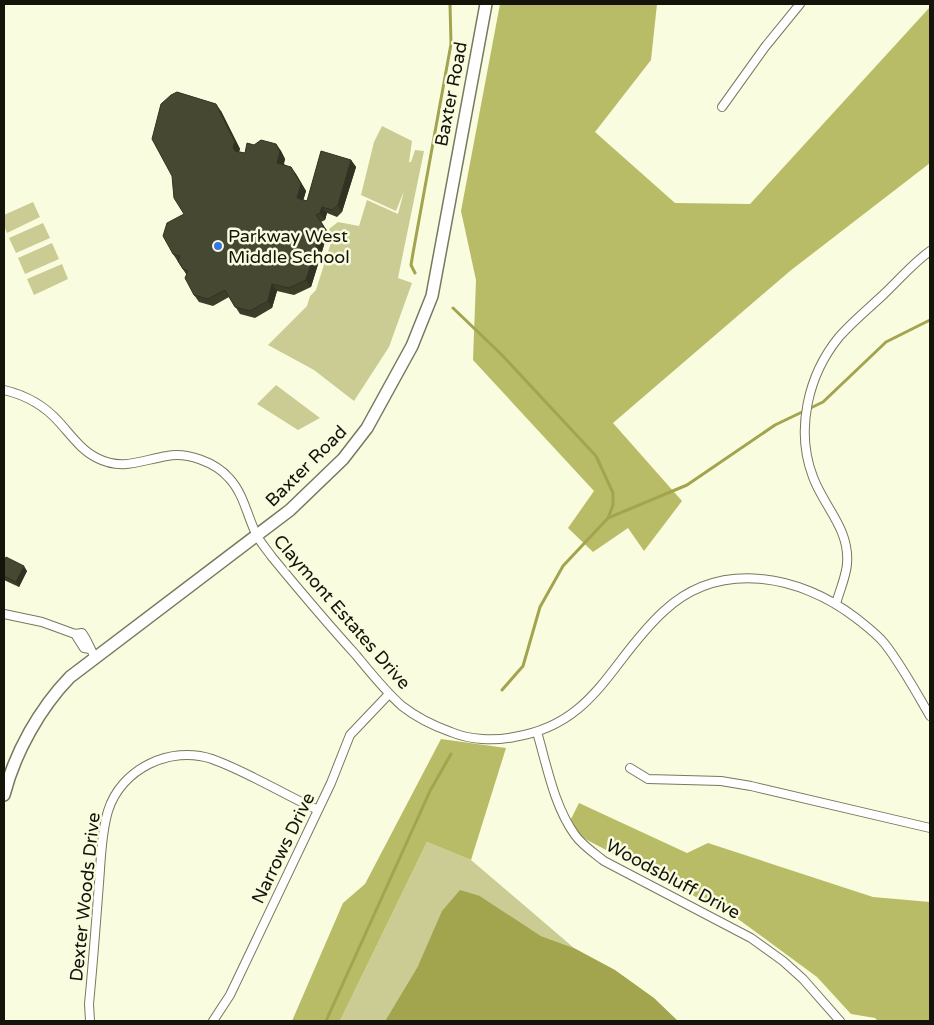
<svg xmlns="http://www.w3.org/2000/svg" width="934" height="1025" font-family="'Varela Round',sans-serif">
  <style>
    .green { fill: #cacc94 }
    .forest { fill: #b9bc66 }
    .water { fill: #a2a44e }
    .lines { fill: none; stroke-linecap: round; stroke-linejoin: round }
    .stream { stroke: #a2a44e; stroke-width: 3 }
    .street-casing { stroke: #77785f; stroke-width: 10 }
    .secondary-casing { stroke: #77785f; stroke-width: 14 }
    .street { stroke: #fff; stroke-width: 8 }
    .secondary { stroke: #fff; stroke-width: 11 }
    .wall { fill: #3d3e2a }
    .shaded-wall { fill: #323222 }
    .building { fill: #474831; stroke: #323222 }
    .poi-dot { fill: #3476e4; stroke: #fafcdf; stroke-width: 2 }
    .labels { text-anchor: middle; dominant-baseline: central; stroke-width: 5; stroke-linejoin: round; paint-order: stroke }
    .street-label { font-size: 18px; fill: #14140b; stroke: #fafcdf }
    .poi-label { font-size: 18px; fill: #14140b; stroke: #fafcdf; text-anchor: start }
  </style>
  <rect width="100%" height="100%" fill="#fafcdf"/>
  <path class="green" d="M 382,126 L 412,141 L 409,162 L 411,162 L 415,150 L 424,151 L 398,278 L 412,283 L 389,347 L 354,401 L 314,370 L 268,345 L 307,306 L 310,296 L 316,290 L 333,236 L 329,229 L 338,222 L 359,226 L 367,200 L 398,214 L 404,191 L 396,211 L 361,195 L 374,142 Z
    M 33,202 L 40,217 L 7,233 L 4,226 L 4,215 Z
    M 43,223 L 50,238 L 16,253 L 9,238 Z
    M 52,243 L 59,259 L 25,274 L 18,258 Z
    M 62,264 L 68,279 L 34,295 L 27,279 Z
    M 276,385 L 320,418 L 298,430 L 257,404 Z
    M 427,842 L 471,860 L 574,948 L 541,936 L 480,896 L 418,966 L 385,1021 L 340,1021 Z"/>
  <path class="forest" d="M 500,4 L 657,4 L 651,60 L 595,132 L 675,203 L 750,204 L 930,7 L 930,163 L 790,271 L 613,423 L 682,501 L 644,551 L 628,528 L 593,552 L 568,528 L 594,491 L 473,360 L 476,280 L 461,211 Z
    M 441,739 L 506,748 L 471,860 L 427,842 L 340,1021 L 292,1021 L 343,903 L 365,884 Z
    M 579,803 L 687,853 L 708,843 L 873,897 L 930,902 L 930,1021 L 878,1021 L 875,1018 L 851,1014 L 817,977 L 738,919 L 587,840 L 568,825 Z"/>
  <path class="water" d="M 460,890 L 480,896 L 541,936 L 574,948 L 615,970 L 654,998 L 678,1021 L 385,1021 L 418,966 L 442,911 Z"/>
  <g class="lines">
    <path class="stream" d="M 415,273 L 411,265 L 413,253 L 451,44 L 450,4
      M 453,308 L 502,355 L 596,456 L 613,493 L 613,505 L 608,518 L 563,566 L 540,607 L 523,666 L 502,690
      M 608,518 L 687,485 L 775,425 L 823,402 L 886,342 L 930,320
      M 326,1021 L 430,791 L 451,754"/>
    <defs>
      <path id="street" d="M 722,107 L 765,47 L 800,4
        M 4,390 C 25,395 44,405 59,422 C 70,434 81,450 97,458 C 122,471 142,460 167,456 C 187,452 215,462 229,478 C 244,494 247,516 257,536 C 261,543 267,550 272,557 C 300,591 327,623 356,655 C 370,672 385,691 402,706 C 416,717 434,726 451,732 C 470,740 494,741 514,737 C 596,724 610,660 664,611 C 720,559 800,575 856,618 C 866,626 877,634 885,644 C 902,666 916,692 930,716
        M 836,604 C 839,592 846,577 847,564 C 850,529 824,507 813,477 C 795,430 808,375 839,337 C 852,322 868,309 883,295 C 899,280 912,264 930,251
        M 4,614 L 42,622 L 75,634 L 82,633 C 88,641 90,649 95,657
        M 75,634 L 84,648 L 90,649
        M 537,732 C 547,766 554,806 575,835 C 582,845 594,853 604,861 L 751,938 L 783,961 L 803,979 L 840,1021
        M 630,768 L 648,779 L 721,781 L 751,786 L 930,828
        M 90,1021 L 89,1004 C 93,963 96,923 99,883 C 101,860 101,834 108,811 C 121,769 170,745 212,759 C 248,772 283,794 318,810
        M 213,1021 L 230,995 L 331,783 L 350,735 L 389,694"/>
      <path id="secondary" d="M 4,795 C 15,752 40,708 70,677 L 290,510 L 343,459 L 367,428 L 412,346 L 432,296 L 486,4"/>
    </defs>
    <use href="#street" class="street-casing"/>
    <use href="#secondary" class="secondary-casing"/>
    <use href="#street" class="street"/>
    <use href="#secondary" class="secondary"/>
  </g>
  <path class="wall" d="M 221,111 L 240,149 L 239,152 L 245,153 L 254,145 L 276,144 L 281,151 L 285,159 L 284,164 L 296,174 L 306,191 L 303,200 L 307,201 L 351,160 L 356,167 L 342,212 L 337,217 L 327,213 L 325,220 L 321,222 L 328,232 L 311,287 L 294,295 L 277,291 L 272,308 L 255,318 L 240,314 L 229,297 L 213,306 L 199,302 L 194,295 L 186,274 L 173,254 L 184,214 Z
    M 4,561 L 27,571 L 19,587 L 4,580 Z"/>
  <path class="shaded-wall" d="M 216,104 L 221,111 L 240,149 L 238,154 L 233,147 Z
    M 276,144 L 281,151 L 285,159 L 282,169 L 277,163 Z
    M 351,160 L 356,167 L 342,212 L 338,205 Z
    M 291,167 L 296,174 L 306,191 L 302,205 L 297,198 Z
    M 322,207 L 327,213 L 325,220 L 320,213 Z
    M 316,215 L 328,232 L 311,287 L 306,280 Z
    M 272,284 L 277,291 L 272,308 L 268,301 Z
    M 24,566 L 27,571 L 19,587 L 16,582 Z"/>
  <path class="building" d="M 177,92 L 216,104 L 235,142 L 233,147 L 235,151 L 245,153 L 247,143 L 254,145 L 261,140 L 276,144 L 280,152 L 277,163 L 291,167 L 301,184 L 297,198 L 307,201 L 321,151 L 351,160 L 338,205 L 332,210 L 322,207 L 320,213 L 316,215 L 323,225 L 306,280 L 289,288 L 272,284 L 268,301 L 250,311 L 235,307 L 225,290 L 208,299 L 194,295 L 185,278 L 188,271 L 183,269 L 178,261 L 180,256 L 173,254 L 163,236 L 167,223 L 184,214 L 174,198 L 172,176 L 152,139 L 161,104 L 171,95 Z
    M 6,557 L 24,566 L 16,582 L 4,576 L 4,561 Z"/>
  <circle class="poi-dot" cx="218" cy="246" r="5"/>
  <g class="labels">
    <g class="street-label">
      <text transform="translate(451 94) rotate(-79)">Baxter Road</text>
      <text transform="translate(306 466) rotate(-45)">Baxter Road</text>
      <text transform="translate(342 612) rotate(49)">Claymont Estates Drive</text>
      <text transform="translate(283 848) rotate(-64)">Narrows Drive</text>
      <text transform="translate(673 879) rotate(28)">Woodsbluff Drive</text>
      <text transform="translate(85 897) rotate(-84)">Dexter Woods Drive</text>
    </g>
    <g class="poi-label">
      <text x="228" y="236">Parkway West<tspan x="228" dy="21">Middle School</tspan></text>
    </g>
  </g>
  <rect width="934" height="1025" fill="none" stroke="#14140b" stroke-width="10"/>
</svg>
